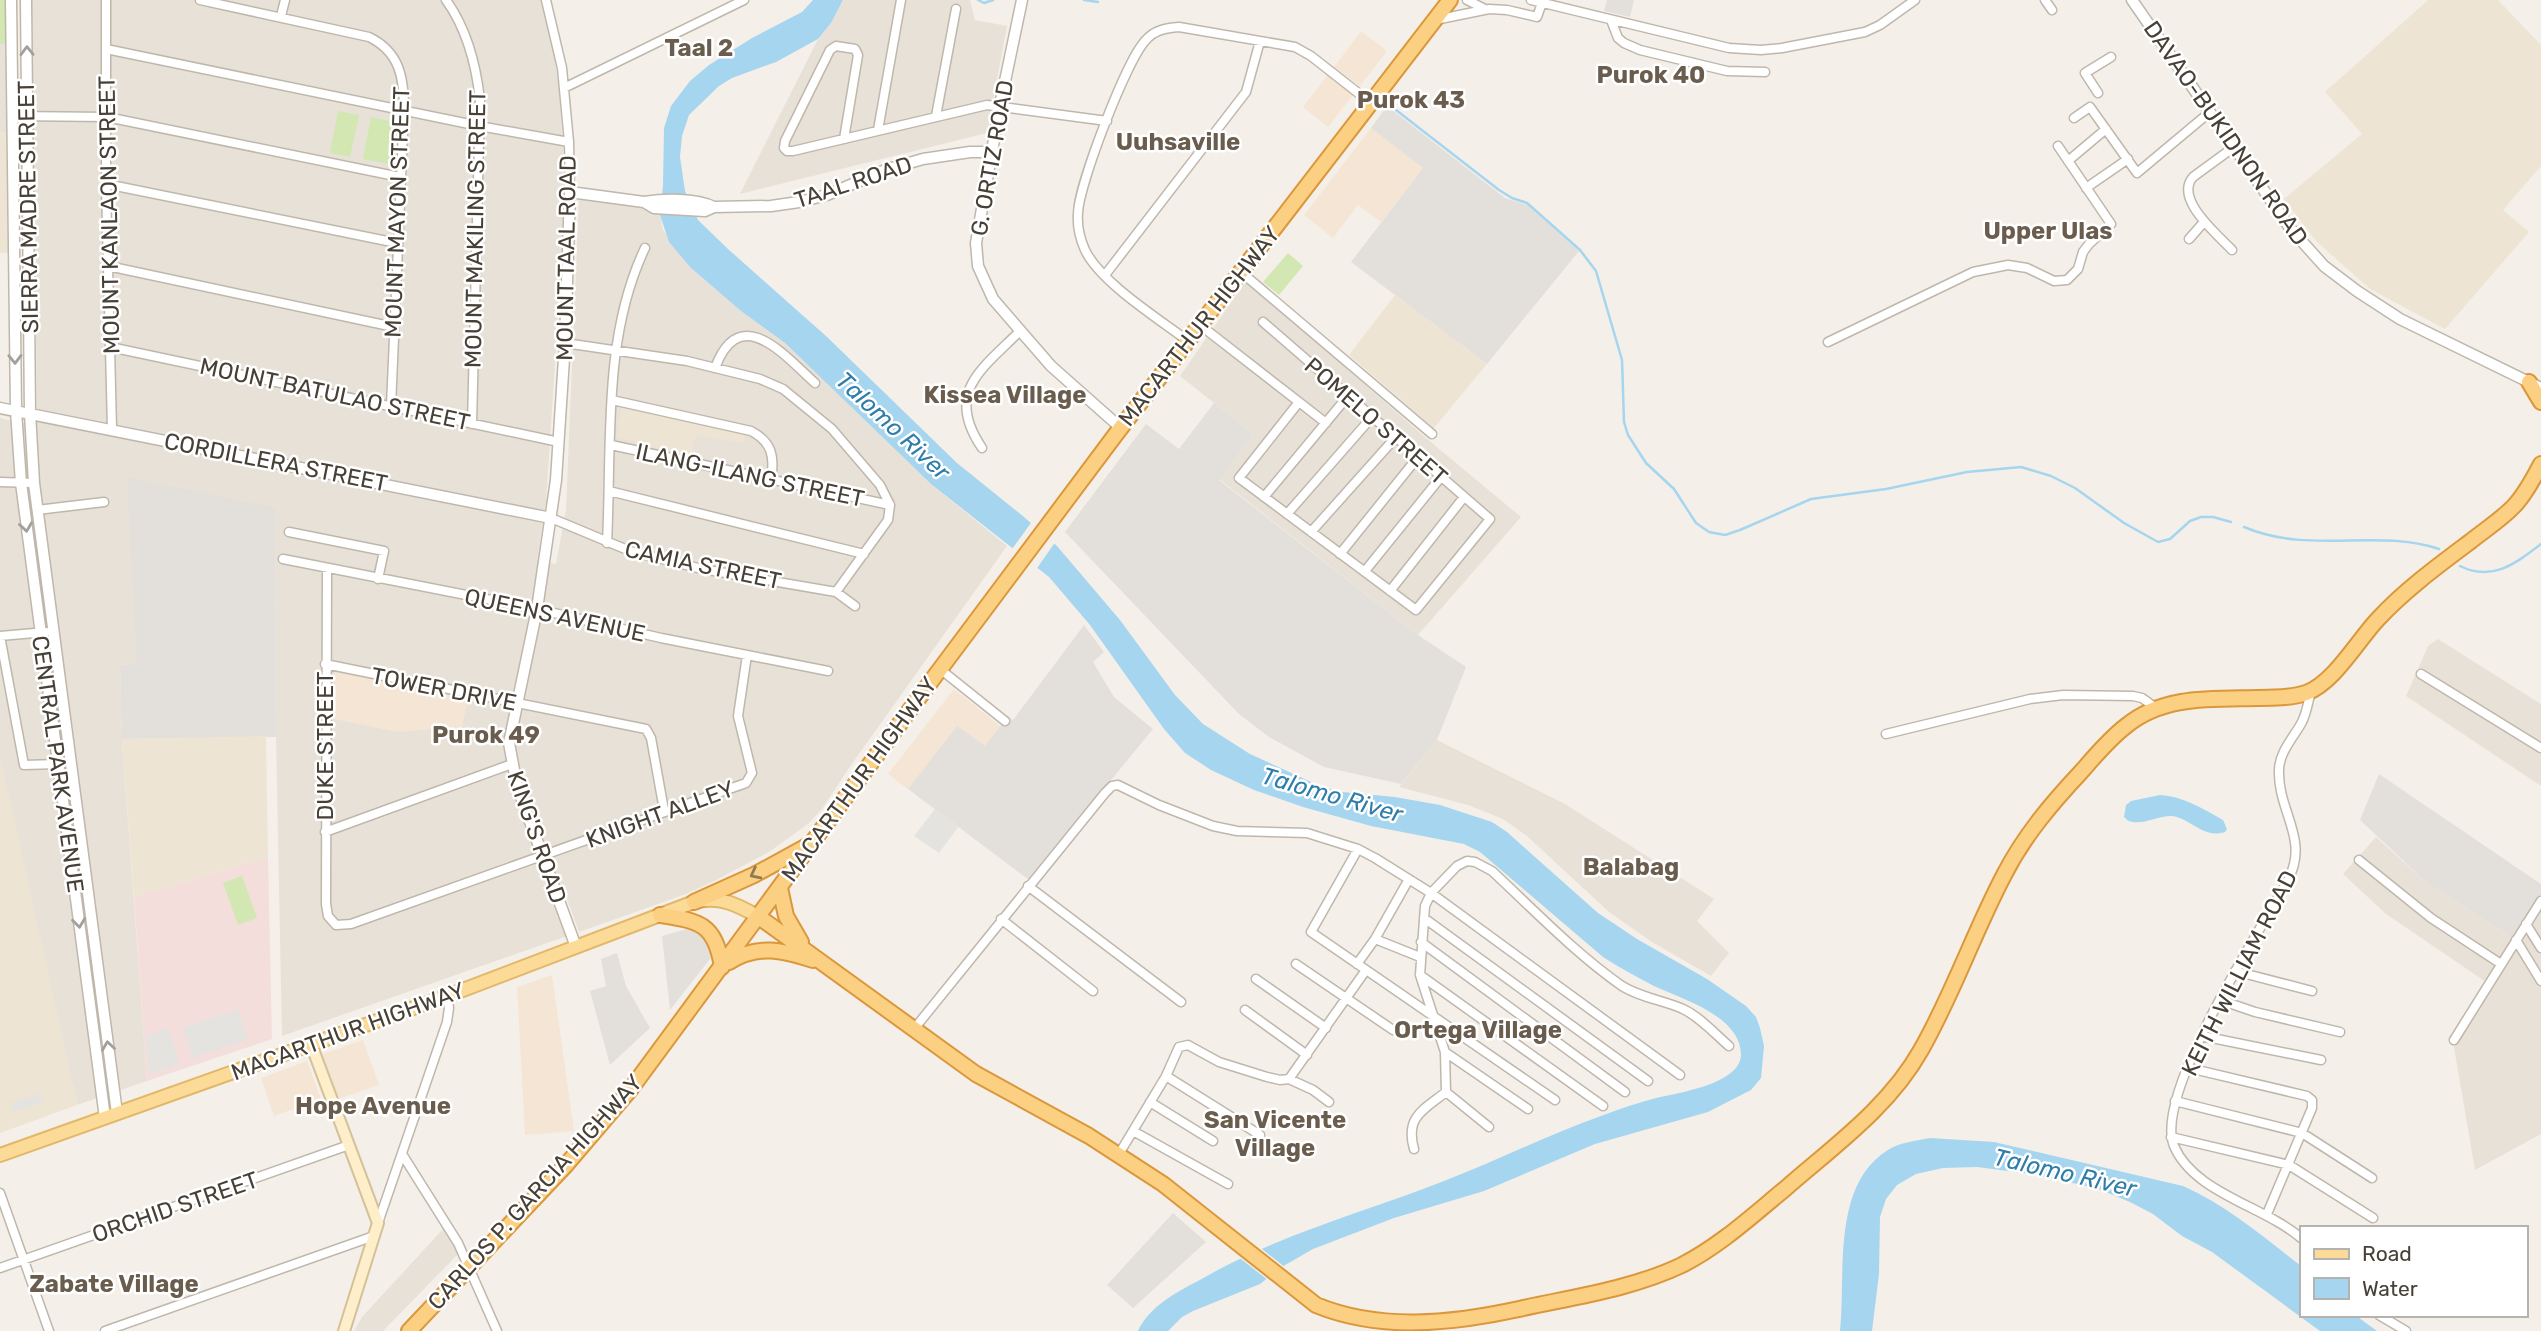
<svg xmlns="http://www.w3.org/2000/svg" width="2541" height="1331" font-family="Rubik,sans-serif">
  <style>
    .residential { fill: #e8e1d7 }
    .commercial { fill: #f5e5d4 }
    .industrial { fill: #e3dfda }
    .education { fill: #ede4d3 }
    .medical { fill: #f4dedc }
    .green { fill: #d2e7b2 }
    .parking { fill: #e5e3e0 }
    .water { fill: #a6d5ef }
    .pier { fill: #f4f0e9 }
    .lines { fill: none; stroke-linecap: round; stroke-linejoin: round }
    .stream { stroke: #a6d5ef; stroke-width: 2.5 }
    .minor-casing { stroke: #bfb7ab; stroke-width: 11 }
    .tertiary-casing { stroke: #bfb7ab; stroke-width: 13 }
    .secondary-casing { stroke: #d3c199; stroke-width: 14 }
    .primary-casing { stroke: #e2b768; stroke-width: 16 }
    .trunk-casing { stroke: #db973b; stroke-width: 18 }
    .minor { stroke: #fff; stroke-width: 8 }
    .tertiary { stroke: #fff; stroke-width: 10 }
    .secondary { stroke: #feeec9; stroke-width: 10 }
    .primary { stroke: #fcdb99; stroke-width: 12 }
    .trunk { stroke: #fcd082; stroke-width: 14 }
    .oneway { stroke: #a3a09b }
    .oneway2 { stroke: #8f7a55 }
    .labels { text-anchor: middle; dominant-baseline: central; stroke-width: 5; stroke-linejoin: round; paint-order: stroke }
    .street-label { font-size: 23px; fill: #474037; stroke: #fff }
    .neighbourhood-label { font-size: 24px; font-weight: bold; fill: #6a5d4e; stroke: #fff }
    .water-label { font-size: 24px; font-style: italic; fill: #2f7daa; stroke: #fff }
  </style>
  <rect width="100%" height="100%" fill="#f4f0e9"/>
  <path class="residential" d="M 0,0 L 6,0 L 7,132 L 0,132 Z
    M 32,0 L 542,0 L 554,53 L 559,90 L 566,193 L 546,502 L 537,561 L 556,564 L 566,509 L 579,197 L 632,203 L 660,215 L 663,230 L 691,268 L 741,311 L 785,343 L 931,484 L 1007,546 L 849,768 L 822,809 L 808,824 L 769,852 L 716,880 L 686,894 L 579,932 L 566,896 L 555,900 L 567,936 L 282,1036 L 276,737 L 275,508 L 138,663 L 120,665 L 122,739 L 147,1081 L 77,1105 L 0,759 L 0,418 L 37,426 Z
    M 843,0 L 970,0 L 975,20 L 1007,26 L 987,133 L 740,194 L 818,39 L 831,23 Z
    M 1246,281 L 1426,438 L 1521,517 L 1418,635 L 1219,479 L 1253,434 L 1180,376 Z
    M 2438,639 L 2541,704 L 2541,786 L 2406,696 L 2428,646 Z
    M 1437,740 L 1565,804 L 1714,899 L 1697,921 L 1729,953 L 1711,976 L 1652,942 L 1609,912 L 1528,837 L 1503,819 L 1468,805 L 1399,787 Z
    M 2376,837 L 2427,883 L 2513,938 L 2541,895 L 2541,1134 L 2475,1170 L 2452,1036 L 2486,982 L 2386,914 L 2343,874 Z
    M 443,1229 L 459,1253 L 383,1331 L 354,1331 L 362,1317 Z"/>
  <path class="commercial" d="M 1361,31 L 1387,51 L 1360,86 L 1334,67 Z
    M 1328,75 L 1353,95 L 1328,127 L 1303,107 Z
    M 1371,128 L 1423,168 L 1381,222 L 1358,205 L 1333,238 L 1304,215 Z
    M 335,672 L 468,699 L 462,727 L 397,732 L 334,719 Z
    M 954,689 L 1000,726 L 985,747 L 957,726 L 908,789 L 888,774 Z
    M 552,975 L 574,1131 L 525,1135 L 517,987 Z
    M 363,1040 L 379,1085 L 338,1099 L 322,1054 Z
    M 307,1061 L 321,1099 L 274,1116 L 261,1078 Z"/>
  <path class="industrial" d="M 1607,0 L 1634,0 L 1630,17 L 1604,11 Z
    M 1387,106 L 1505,198 L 1527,205 L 1579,251 L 1487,364 L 1351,262 L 1423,168 L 1371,128 Z
    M 1214,403 L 1253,434 L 1219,480 L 1418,635 L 1466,667 L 1437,740 L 1401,784 L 1324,767 L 1269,737 L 1239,714 L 1065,532 L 1146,424 L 1179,449 Z
    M 127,477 L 275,508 L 276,737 L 122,739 L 120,665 L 137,663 Z
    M 1084,625 L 1104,652 L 1093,662 L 1114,697 L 1153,729 L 1029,880 L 908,789 L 957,726 L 985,746 L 1008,716 L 1013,720 Z
    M 2379,774 L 2541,884 L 2541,895 L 2513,938 L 2427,883 L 2360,820 Z
    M 694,927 L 708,941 L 713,955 L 670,1010 L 662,936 Z
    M 617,953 L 626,986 L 650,1028 L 610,1065 L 590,991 L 606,986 L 601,959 Z
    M 1173,1213 L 1206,1242 L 1133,1308 L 1107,1285 Z"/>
  <path class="education" d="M 2428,0 L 2498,0 L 2541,45 L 2541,166 L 2503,210 L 2529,232 L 2445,329 L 2370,289 L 2316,241 L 2284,199 L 2362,134 L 2325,92 Z
    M 0,132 L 7,132 L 9,253 L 0,253 Z
    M 1395,295 L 1487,364 L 1434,428 L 1349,355 Z
    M 622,404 L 745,433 L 744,443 L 696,435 L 691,456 L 617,438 Z
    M 266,736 L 268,857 L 134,897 L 122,739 Z
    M 0,755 L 77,1105 L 0,1133 Z"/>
  <path class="medical" d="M 268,857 L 272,1039 L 147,1081 L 134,897 Z"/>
  <path class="green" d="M 0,0 L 6,0 L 7,44 L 0,44 Z
    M 338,111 L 359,115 L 350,157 L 330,153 Z
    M 371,117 L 399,123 L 390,164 L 363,159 Z
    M 1288,253 L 1303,266 L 1279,295 L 1263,282 Z
    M 242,876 L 257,918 L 238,925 L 223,883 Z"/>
  <path class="parking" d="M 935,809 L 959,826 L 939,853 L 914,836 Z
    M 238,1009 L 248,1039 L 193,1058 L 183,1028 Z
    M 168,1028 L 180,1064 L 150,1074 L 146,1036 Z
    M 41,1093 L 44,1102 L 14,1112 L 11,1103 Z"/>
  <path class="water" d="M 813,0 L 843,0 L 831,23 L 818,39 L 776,62 L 732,78 L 719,86 L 689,115 L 682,136 L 680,157 L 685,191 L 698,220 L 728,249 L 826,336 L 957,463 L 1024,517 L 1057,546 L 1120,620 L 1175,695 L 1203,724 L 1250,754 L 1320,786 L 1342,792 L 1395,797 L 1440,805 L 1492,822 L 1507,832 L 1598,913 L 1637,939 L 1707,979 L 1746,1006 L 1756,1017 L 1760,1028 L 1764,1046 L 1761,1078 L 1751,1090 L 1708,1112 L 1595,1144 L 1484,1191 L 1394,1218 L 1313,1249 L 1280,1268 L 1260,1284 L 1193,1311 L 1182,1317 L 1168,1331 L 1138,1331 C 1149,1307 1175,1293 1198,1281 C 1277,1235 1359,1214 1444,1181 C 1496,1161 1547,1135 1601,1116 C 1619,1109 1637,1103 1656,1098 C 1678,1093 1740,1084 1741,1055 C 1741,1016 1682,999 1654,986 C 1637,977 1620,968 1603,957 L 1480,852 L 1464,844 L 1371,826 L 1303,807 L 1254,790 L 1211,770 L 1185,753 L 1164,729 L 1090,625 L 1049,577 L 931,484 L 785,343 L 741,311 L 691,268 L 669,242 L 660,215 L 663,185 L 664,128 L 671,106 L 690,81 L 709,65 L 752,38 L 802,12 Z
    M 2160,795 C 2183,796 2203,809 2223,820 L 2227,829 L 2225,832 C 2203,839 2192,819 2172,816 C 2157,815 2135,830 2124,817 L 2126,805 L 2131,801 Z
    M 1930,1138 L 1994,1142 L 2183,1186 C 2226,1205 2264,1237 2301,1266 L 2301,1315 L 2355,1315 L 2377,1331 L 2320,1331 L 2212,1252 L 2182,1236 L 2153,1214 L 2130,1202 L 2096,1188 L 2031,1174 L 1977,1167 L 1943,1168 L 1916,1174 L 1897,1185 L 1886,1199 L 1880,1217 L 1879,1274 L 1872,1331 L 1840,1331 C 1846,1274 1831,1185 1888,1150 C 1900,1142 1916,1141 1930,1138 Z"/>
  <path class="pier" d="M 1033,520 L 1056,541 L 1035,571 L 1010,552 Z
    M 1257,1245 L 1286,1268 L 1269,1281 L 1236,1255 Z"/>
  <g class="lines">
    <path class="stream" d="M 978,0 L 984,3 L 993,0
      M 1084,0 L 1098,2
      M 1396,110 L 1499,190 L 1512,198 L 1527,203 L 1580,250 L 1596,271 L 1622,360 L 1624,422 L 1628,435 L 1646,463 L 1674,489 L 1696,523 L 1709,532 L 1725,535 L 1740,530 L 1811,499 L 1886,489 L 1967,472 L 2021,467 L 2051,476 L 2075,488 L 2124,523 L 2158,542 L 2170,539 L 2190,521 L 2201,517 L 2213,517 L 2231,522
      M 2244,527 C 2310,555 2375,528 2439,549
      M 2460,566 C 2492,582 2515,564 2541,544"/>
    <defs>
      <path id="minor" d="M 106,0 L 106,184 L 112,429
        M 200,0 L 369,37 C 400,52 404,78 404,110 L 391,406
        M 446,0 C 467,29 476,64 480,100 L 472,424
        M 546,0 L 562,68 L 569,142 L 570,192
        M 1467,0 L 1483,8
        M 1531,0 L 1729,48 L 1761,50 L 1782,48 L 1865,32 L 1880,25 L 1915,0
        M 2045,0 L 2052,10
        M 281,16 L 285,0
        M 1435,20 L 1489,9 L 1507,10 L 1537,17 L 1543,0
        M 1611,20 L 1618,38 L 1624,43 L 1640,50 L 1727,71 L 1765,72
        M 106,49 L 479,126 L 569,142
        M 564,88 L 744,0
        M 2098,93 L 2085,73 L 2111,57
        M 13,116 L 107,117 L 400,177
        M 936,116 L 956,9
        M 2074,118 L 2090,107 L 2137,173 L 2210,112
        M 878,130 L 901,0
        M 844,139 L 858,55 L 855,49 L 836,46 L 830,50 L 785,141 L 784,148 L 787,151 L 793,151 L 987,105 L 1107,121
        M 2068,161 L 2106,129
        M 106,184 L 397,243
        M 2086,188 L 2128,159
        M 2189,239 L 2204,222
        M 2232,250 C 2217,234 2174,199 2193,177 L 2234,147
        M 108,266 L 394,327
        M 1241,272 L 1432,434
        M 1105,275 L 1246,92 L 1260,41
        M 1263,322 L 1490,519 L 1416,610 L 1239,478 L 1299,402
        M 1200,325 L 1326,423
        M 1188,341 C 1159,319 1100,282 1085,250 C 1080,239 1077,226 1078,213 C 1079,184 1126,62 1145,41 C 1154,30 1166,28 1179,27 L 1295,47 L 1311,56 L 1371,103
        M 1828,342 L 1973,272 L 2008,265 L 2027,268 L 2054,281 L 2067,280 L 2078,269 L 2083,252 L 2089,244 L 2111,224 L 2058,146
        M 565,343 L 687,361 L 760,379 L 783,389 L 832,429 L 880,485 L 890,505 L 888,520 L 836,592
        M 110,347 L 559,442
        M 715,368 C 740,301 785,356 815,383
        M 612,400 L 751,431 C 772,442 775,457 771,479
        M 611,445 L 890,505
        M 982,448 C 944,392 982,369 1019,332
        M 0,482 L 34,483
        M 609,491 L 864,554
        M 1264,497 L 1348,396
        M 37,510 L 104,502
        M 1287,514 L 1372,417
        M 551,518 L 630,551 L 702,569 L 836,592 L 855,606
        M 289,532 L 384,551 L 378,579
        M 1311,532 L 1396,437
        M 607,543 C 612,446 602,338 645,248
        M 1340,554 L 1418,457
        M 283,559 L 537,609 L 661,638 L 828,671
        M 327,569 L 326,904 L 328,916 L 336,925 L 351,924 L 746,783 L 752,773 L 738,716 L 747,655
        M 1365,571 L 1441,477
        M 1390,591 L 1464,497
        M 0,636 L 24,765 L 58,764
        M 0,636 L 46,632
        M 325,664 L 646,729 L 651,738 L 664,810
        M 940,669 L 1005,721
        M 2421,674 L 2541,748
        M 1886,734 L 2030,699 L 2063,695 L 2133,696 L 2142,698 L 2156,708
        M 325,832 L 512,764
        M 1358,849 L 1311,932 L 1555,1100
        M 2359,860 L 2431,918 L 2501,964
        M 1028,886 L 1181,1002
        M 1424,918 L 1648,1081
        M 1001,919 L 1093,991
        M 2526,924 L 2541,948
        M 1375,939 L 1420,957
        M 2516,940 L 2541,981
        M 1421,942 L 1625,1092
        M 1296,964 L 1393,1030
        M 1357,964 L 1375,939 L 1409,879
        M 2235,971 L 2312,991
        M 1420,975 L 1603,1106
        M 1256,979 L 1326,1028
        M 2220,1000 L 2255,1012 L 2340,1032
        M 1245,1010 L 1307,1055
        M 914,1029 L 1105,793 L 1112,786 L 1118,785 L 1159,805 L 1213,826 L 1237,831 L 1307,833 L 1358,849 L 1375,858 L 1431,893 L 1680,1075
        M 2202,1036 L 2321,1060
        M 2454,1040 L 2541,901
        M 1445,1052 L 1528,1109
        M 2189,1068 L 2307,1096 L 2312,1100 L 2312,1108 L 2267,1214
        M 1166,1076 L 1260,1135
        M 1289,1079 L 1366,970
        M 2175,1101 L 2302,1133 L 2372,1178
        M 1150,1102 L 1213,1141
        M 1489,1127 L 1446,1092 L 1445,1052 L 1420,975 L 1425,906 L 1431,893 L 1457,866 L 1467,861 L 1475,862 L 1492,871 C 1534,910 1575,953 1622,986 C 1641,998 1663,1000 1683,1009 C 1700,1017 1715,1034 1729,1046
        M 1133,1131 L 1228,1184
        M 2171,1137 L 2289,1165 L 2373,1218
        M 1414,1149 C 1405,1117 1423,1110 1446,1092
        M 402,1154 L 458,1243 L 497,1331
        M 1119,1154 L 1166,1076 L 1179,1047 L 1188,1045 L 1219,1062 L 1267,1077 L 1280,1080 L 1289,1079 L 1313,1090 L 1329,1102
        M 0,1193 L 49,1331
        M 378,1223 L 447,1022 L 449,1008 L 447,996
        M 2301,1238 C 2264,1206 2194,1193 2174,1146 C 2153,1095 2260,931 2287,882 C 2311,839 2277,812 2279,769 C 2280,751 2294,737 2302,722 C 2307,712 2308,702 2311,691
        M 0,1268 L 349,1145
        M 2379,1315 L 2406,1331
        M 105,1331 L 374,1236"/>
      <path id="tertiary" d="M 11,0 L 16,411 L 21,483 L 105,1118
        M 26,0 L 30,413 L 34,483 L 117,1113
        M 1022,0 L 1000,105 L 976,243 L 978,266 L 993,299 L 1051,366 L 1121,428
        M 2132,0 L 2290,228 L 2324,266 L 2357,291 L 2400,319 L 2541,388
        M 644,202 L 654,208 L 705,211 L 714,207 L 771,206 L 799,202 L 827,195 L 885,170 L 923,159 L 970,152 L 992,152
        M 0,408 L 551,518
        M 576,947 L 517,786 L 509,743 L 537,609 L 556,480 L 565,343 L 570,192 L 644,202 C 664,199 695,198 714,207"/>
      <path id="secondary" d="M 311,1044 L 378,1223 L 344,1331"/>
      <path id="primary" d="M 0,1155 L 447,996 L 694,902 C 719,895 738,905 759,917"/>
      <path id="trunk" d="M 2529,382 L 2541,402
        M 780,888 L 786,916 L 801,942
        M 694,902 L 754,875 L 809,845
        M 660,915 C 699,921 715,923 722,967
        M 759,917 L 976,1074 L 1089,1136 L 1163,1184 L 1316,1305 C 1379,1331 1450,1324 1519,1309 C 1573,1297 1632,1289 1682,1265 C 1721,1245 1753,1215 1786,1188 C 1834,1146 1889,1107 1921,1050 C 1953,994 1974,932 2004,875 C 2024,836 2051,804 2081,772 C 2095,756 2109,739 2126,726 C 2163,695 2213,699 2258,698 C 2273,698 2291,698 2306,693 C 2334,683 2358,640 2378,619 C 2406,589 2439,565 2471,541 C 2486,529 2502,519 2515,505 C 2526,493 2533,479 2541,464
        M 729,962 C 758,944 782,950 813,960
        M 409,1331 L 566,1165 L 630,1090 L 932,680 L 1116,434 L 1450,0"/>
    </defs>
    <use href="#minor" class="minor-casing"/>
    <use href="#tertiary" class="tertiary-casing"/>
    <use href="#secondary" class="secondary-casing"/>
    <use href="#primary" class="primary-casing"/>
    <use href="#trunk" class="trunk-casing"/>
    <use href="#minor" class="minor"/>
    <use href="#tertiary" class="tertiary"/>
    <use href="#secondary" class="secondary"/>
    <use href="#primary" class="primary"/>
    <use href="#trunk" class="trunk"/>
  </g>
  <defs><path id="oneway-chevron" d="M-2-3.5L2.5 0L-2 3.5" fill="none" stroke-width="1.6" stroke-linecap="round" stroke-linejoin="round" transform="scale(1.75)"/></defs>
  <g class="oneway">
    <use href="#oneway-chevron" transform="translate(27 51) rotate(-91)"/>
    <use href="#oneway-chevron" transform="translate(15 359) rotate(89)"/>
    <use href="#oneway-chevron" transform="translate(26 527) rotate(82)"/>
    <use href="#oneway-chevron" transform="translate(79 923) rotate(83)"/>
    <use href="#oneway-chevron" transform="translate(108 1046) rotate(-98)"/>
  </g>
  <use class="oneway2" href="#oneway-chevron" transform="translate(755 874) rotate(153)"/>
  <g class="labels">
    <g class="street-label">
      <text transform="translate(2226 133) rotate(55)">DAVAO-BUKIDNON ROAD</text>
      <text transform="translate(992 158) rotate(-80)">G. ORTIZ ROAD</text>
      <text transform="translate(853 182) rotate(-18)">TAAL ROAD</text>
      <text transform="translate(28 207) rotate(-91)">SIERRA MADRE STREET</text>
      <text transform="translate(397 212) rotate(-88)">MOUNT MAYON STREET</text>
      <text transform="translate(109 215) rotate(-91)">MOUNT KANLAON STREET</text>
      <text transform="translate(475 229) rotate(-89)">MOUNT MAKILING STREET</text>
      <text transform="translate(566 258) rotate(-89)">MOUNT TAAL ROAD</text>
      <text transform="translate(1199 326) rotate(-52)">MACARTHUR HIGHWAY</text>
      <text transform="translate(335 394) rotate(12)">MOUNT BATULAO STREET</text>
      <text transform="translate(1376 421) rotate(41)">POMELO STREET</text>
      <text transform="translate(276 462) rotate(11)">CORDILLERA STREET</text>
      <text transform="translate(750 475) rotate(12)">ILANG-ILANG STREET</text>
      <text transform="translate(703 565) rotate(12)">CAMIA STREET</text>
      <text transform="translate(555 615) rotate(12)">QUEENS AVENUE</text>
      <text transform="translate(444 689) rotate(11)">TOWER DRIVE</text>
      <text transform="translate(325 746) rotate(-90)">DUKE STREET</text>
      <text transform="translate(58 764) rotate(82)">CENTRAL PARK AVENUE</text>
      <text transform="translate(859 779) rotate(-54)">MACARTHUR HIGHWAY</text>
      <text transform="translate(660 814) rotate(-20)">KNIGHT ALLEY</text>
      <text transform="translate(537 837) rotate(71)">KING'S ROAD</text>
      <text transform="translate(2239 973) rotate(-63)">KEITH WILLIAM ROAD</text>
      <text transform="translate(348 1031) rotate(-20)">MACARTHUR HIGHWAY</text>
      <text transform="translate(535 1192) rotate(-48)">CARLOS P. GARCIA HIGHWAY</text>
      <text transform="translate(175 1207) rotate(-19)">ORCHID STREET</text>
    </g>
    <g class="neighbourhood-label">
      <text x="699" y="48">Taal 2</text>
      <text x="1651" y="75">Purok 40</text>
      <text x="1411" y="100">Purok 43</text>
      <text x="1178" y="142">Uuhsaville</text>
      <text x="2048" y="231">Upper Ulas</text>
      <text x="1005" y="395">Kissea Village</text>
      <text x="486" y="735">Purok 49</text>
      <text x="1631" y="867">Balabag</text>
      <text x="1478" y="1030">Ortega Village</text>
      <text x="373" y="1106">Hope Avenue</text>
      <text x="1275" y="1120">San Vicente<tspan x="1275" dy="28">Village</tspan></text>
      <text x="114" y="1284">Zabate Village</text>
    </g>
    <g class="water-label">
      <text transform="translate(893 426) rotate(43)">Talomo River</text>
      <text transform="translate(1332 795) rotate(16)">Talomo River</text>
      <text transform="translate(2065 1173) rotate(13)">Talomo River</text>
    </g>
  </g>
  <rect x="2300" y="1226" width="228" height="91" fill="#ffffff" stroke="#b5b3af" stroke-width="2"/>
  <rect x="2314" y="1249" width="35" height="10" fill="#fcdb99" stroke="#b5b3af" stroke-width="2"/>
  <text x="2362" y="1261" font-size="21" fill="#474037">Road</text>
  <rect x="2314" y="1278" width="35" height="21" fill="#a6d5ef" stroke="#b5b3af" stroke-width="2"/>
  <text x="2362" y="1296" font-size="21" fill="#474037">Water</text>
</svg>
